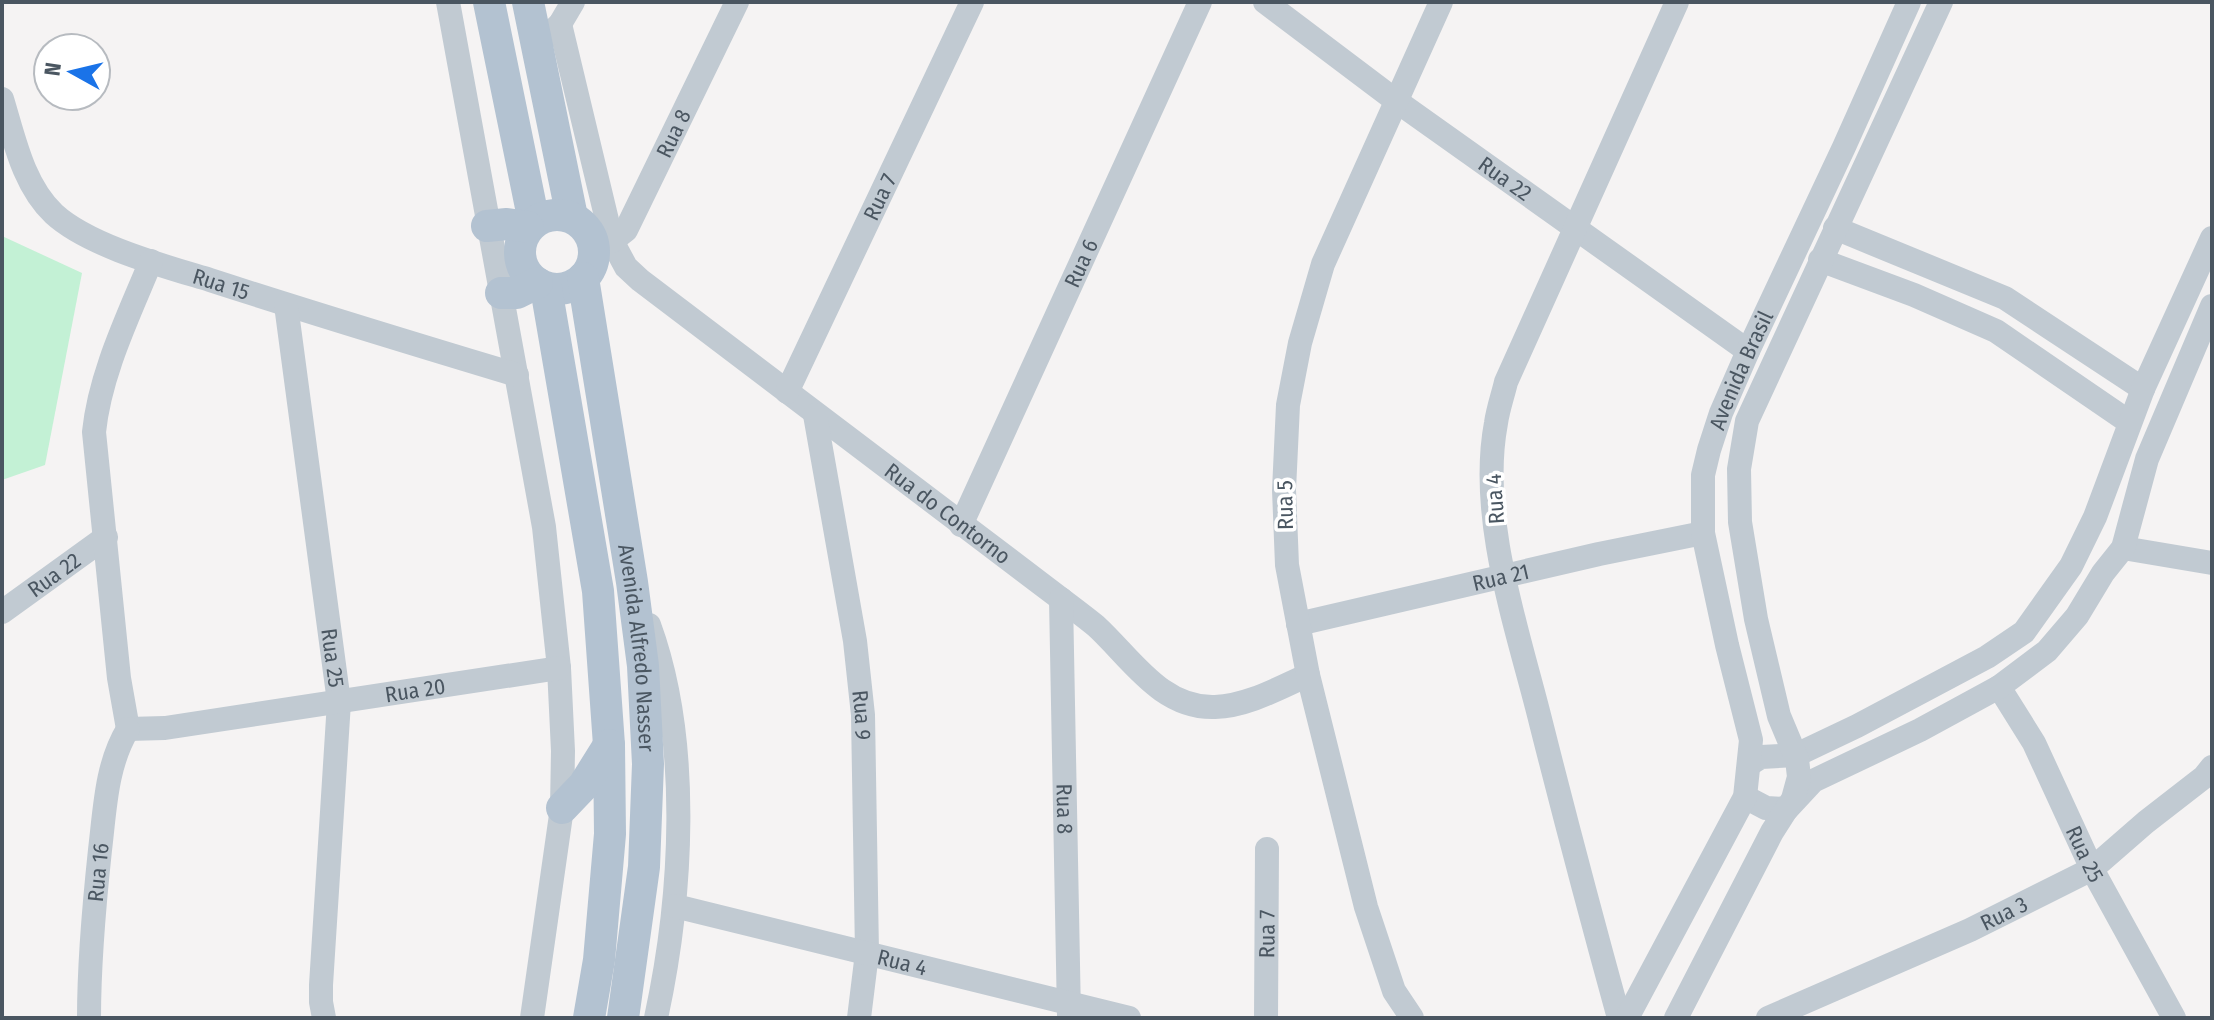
<svg xmlns="http://www.w3.org/2000/svg" width="2214" height="1020" font-family="'Fira Sans Condensed',sans-serif">
  <style>
    .green { fill: #c3f1d5 }
    .lines { fill: none; stroke-linecap: round; stroke-linejoin: round }
    .minor { stroke: #c1cad2; stroke-width: 24 }
    .major { stroke: #b3c2d1; stroke-width: 32 }
    .labels { text-anchor: middle; dominant-baseline: central; stroke-width: 7; stroke-linejoin: round; paint-order: stroke }
    .street-label { font-size: 22px; fill: #4a5661; stroke: #fff }
  </style>
  <rect width="100%" height="100%" fill="#f5f3f3"/>
  <path class="green" d="M 2,236 L 82,273 L 45,465 L 2,480 Z"/>
  <g class="lines">
    <g class="minor">
      <path d="M 448,2 L 544,527 L 559,668 L 563,751 L 562,808 L 532,1018"/>
      <path id="s1" d="M 1265,2 L 1395,100 L 1748,351"/>
      <path id="s2" d="M 560,24 L 612,241 L 626,267 L 640,280 L 1061,599 C 1073,608 1085,617 1096,626 C 1131,658 1161,709 1215,707 C 1247,706 1279,688 1308,675"/>
      <path d="M 548,35 L 560,24 L 573,2"/>
      <path id="s3" d="M 2,99 C 14,138 23,185 54,214 C 89,246 164,266 210,280 C 312,313 414,344 517,375"/>
      <path d="M 1835,228 L 2005,298 L 2143,389"/>
      <path id="s4" d="M 594,246 L 612,241 L 626,230 L 737,2"/>
      <path d="M 1820,260 L 1914,295 L 1996,331 L 2129,422"/>
      <path id="s5" d="M 286,305 L 339,702 L 321,985 L 321,1002 L 324,1018"/>
      <path id="s6" d="M 787,392 L 972,2"/>
      <path id="s7" d="M 815,415 L 855,641 L 863,715 L 867,953 L 859,1018"/>
      <path id="s8" d="M 961,525 L 1200,2"/>
      <path d="M 2123,548 L 2212,563"/>
      <path id="s9" d="M 1061,599 L 1069,1016"/>
      <path id="s10" d="M 2,612 L 106,537"/>
      <path id="s11" d="M 1298,624 L 1599,554 L 1703,533"/>
      <path d="M 649,625 C 692,742 682,898 656,1018"/>
      <path id="s12" d="M 1999,687 L 2034,743 L 2092,869 L 2174,1018"/>
      <path d="M 128,729 L 119,678 L 94,432 C 100,373 129,315 151,261"/>
      <path id="s13" d="M 128,729 L 165,728 L 559,668"/>
      <path d="M 1750,764 L 1761,757 L 1796,755 L 1857,726 L 1987,657 L 2024,632 L 2071,566 L 2095,517 L 2143,389 L 2212,238"/>
      <path d="M 1745,797 L 1766,808 L 1787,809 L 1813,781 L 1920,730 L 1999,687 L 2047,651 L 2077,616 L 2103,573 L 2123,548 L 2147,459 L 2212,306"/>
      <path id="s14" d="M 675,906 L 1129,1018"/>
      <path id="s15" d="M 89,1018 C 89,961 94,906 100,850 C 105,809 106,765 128,729"/>
      <path id="s16" d="M 1266,1018 L 1267,849"/>
      <path d="M 1412,1018 L 1394,991 L 1366,907 L 1308,675 L 1287,565 L 1284,490 L 1288,405 L 1300,343 L 1323,264 L 1441,2"/>
      <path d="M 1619,1018 C 1592,920 1566,822 1541,723 C 1518,630 1478,519 1496,423 C 1498,409 1503,395 1506,382 L 1677,2"/>
      <path id="s17" d="M 1627,1018 L 1745,797 L 1751,740 L 1727,645 L 1703,533 L 1703,475 L 1709,450 L 1721,413 L 1748,351 L 1844,147 L 1909,2"/>
      <path d="M 1676,1018 L 1772,832 L 1793,799 L 1799,777 L 1797,759 L 1779,716 L 1756,619 L 1740,522 L 1739,469 L 1747,421 L 1941,2"/>
      <path id="s18" d="M 1768,1018 L 1970,930 L 2092,869 L 2146,822 L 2204,777 L 2212,767"/>
    </g>
    <g class="major">
      <path d="M 489,2 L 534,222"/>
      <path d="M 528,2 L 572,217"/>
      <circle cx="557" cy="252" r="37"/>
      <path d="M 487,226 L 507,224 L 528,227"/>
      <path id="s19" d="M 583,278 L 632,582 L 643,666 L 648,764 L 644,867 L 623,1018"/>
      <path d="M 546,288 L 598,591 L 609,745 L 610,834 L 599,960 L 589,1018"/>
      <path d="M 501,293 L 517,293 L 537,283"/>
      <path d="M 562,808 L 584,785 L 609,745"/>
    </g>
  </g>
  <g class="labels">
    <g class="street-label">
      <text stroke="none"><textPath href="#s4" startOffset="144">Rua 8</textPath></text>
      <text stroke="none"><textPath href="#s1" startOffset="298">Rua 22</textPath></text>
      <text stroke="none"><textPath href="#s6" startOffset="216">Rua 7</textPath></text>
      <text stroke="none"><textPath href="#s8" startOffset="288">Rua 6</textPath></text>
      <text stroke="none"><textPath href="#s3" startOffset="310">Rua 15</textPath></text>
      <text stroke="none"><textPath href="#s17" startOffset="690">Avenida Brasil</textPath></text>
      <text transform="translate(1495 499) rotate(-94)">Rua 4</text>
      <text transform="translate(1285 505) rotate(-91)">Rua 5</text>
      <text stroke="none"><textPath href="#s2" startOffset="658">Rua do Contorno</textPath></text>
      <text stroke="none"><textPath href="#s10" startOffset="64">Rua 22</textPath></text>
      <text stroke="none"><textPath href="#s11" startOffset="208">Rua 21</textPath></text>
      <text stroke="none"><textPath href="#s19" startOffset="374">Avenida Alfredo Nasser</textPath></text>
      <text stroke="none"><textPath href="#s5" startOffset="356">Rua 25</textPath></text>
      <text stroke="none"><textPath href="#s13" startOffset="290">Rua 20</textPath></text>
      <text stroke="none"><textPath href="#s7" startOffset="304">Rua 9</textPath></text>
      <text stroke="none"><textPath href="#s9" startOffset="210">Rua 8</textPath></text>
      <text stroke="none"><textPath href="#s12" startOffset="188">Rua 25</textPath></text>
      <text stroke="none"><textPath href="#s15" startOffset="146">Rua 16</textPath></text>
      <text stroke="none"><textPath href="#s18" startOffset="258">Rua 3</textPath></text>
      <text stroke="none"><textPath href="#s16" startOffset="84">Rua 7</textPath></text>
      <text stroke="none"><textPath href="#s14" startOffset="234">Rua 4</textPath></text>
    </g>
  </g>
  <rect width="2214" height="1020" fill="none" stroke="#4a5661" stroke-width="8"/>
  <g transform="translate(72 72) rotate(278)"><circle r="38" fill="#ffffff" stroke="#b7bbc0" stroke-width="2"/>
  <path d="M0-6L14 30L0 20L-14 30Z" fill="#1a73e8"/>
  <text y="-12" font-size="22" font-weight="bold" text-anchor="middle" fill="#4a5661">N</text>
  </g>
</svg>
